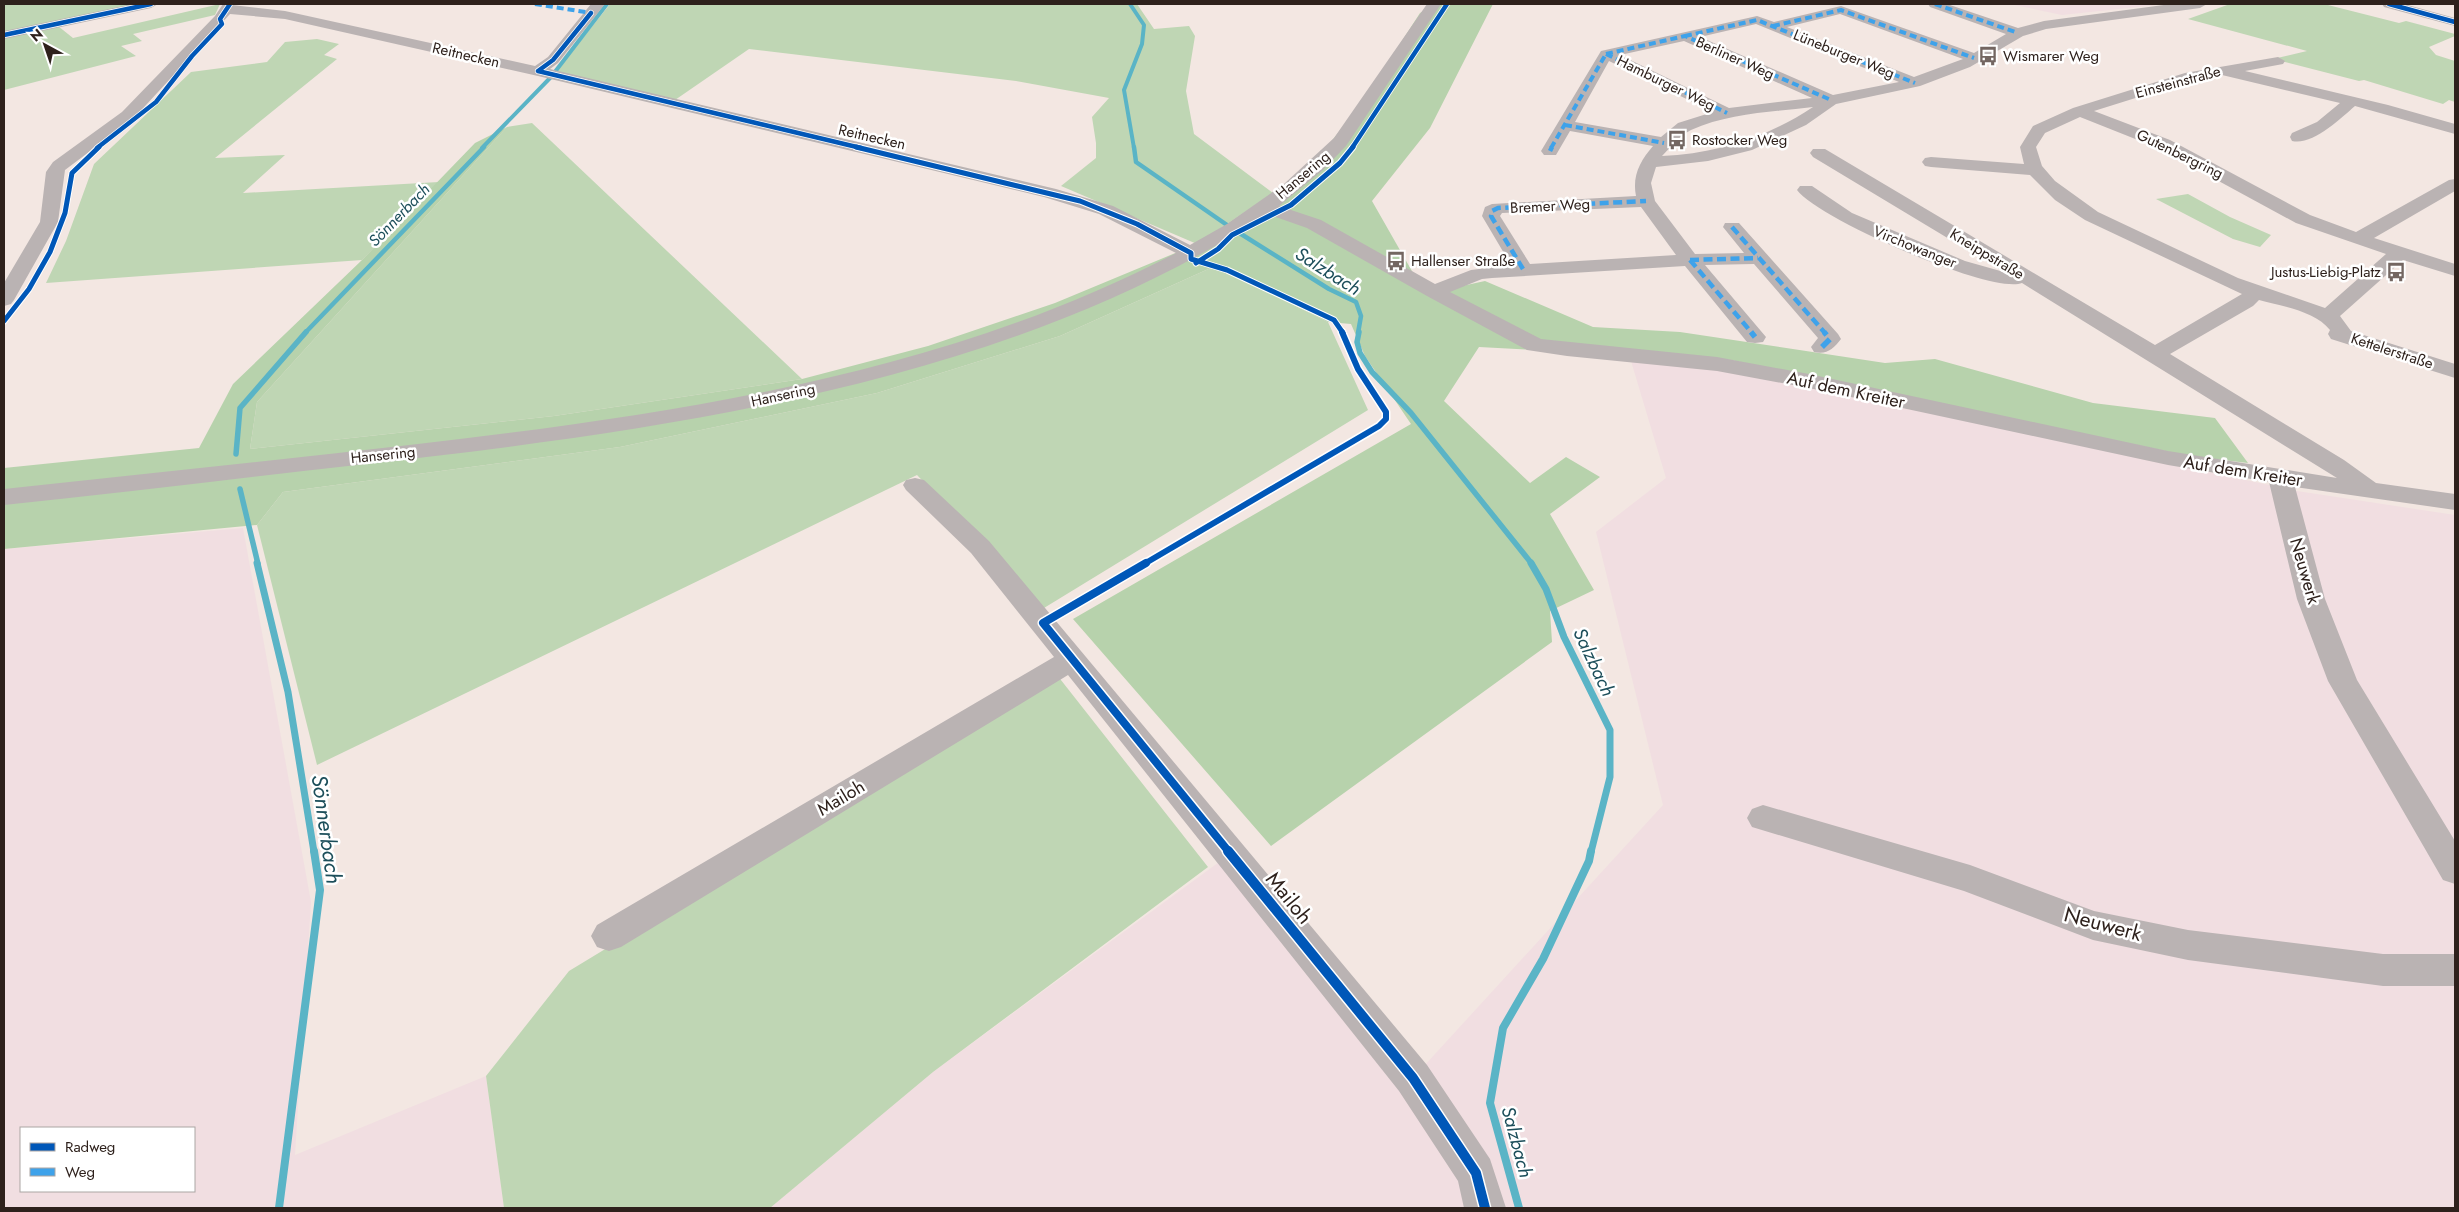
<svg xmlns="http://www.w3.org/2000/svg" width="2459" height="1212" font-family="Jost,sans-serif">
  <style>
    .commercial { fill: #f1dee1; fill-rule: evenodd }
    .green { fill: #bfd6b4 }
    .forest { fill: #b7d2ac }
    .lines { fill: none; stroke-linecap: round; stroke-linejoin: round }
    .stream-far4 { stroke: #5ab4c6; stroke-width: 4 }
    .stream-far3 { stroke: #5ab4c6; stroke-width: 4.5 }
    .stream-far2 { stroke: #5ab4c6; stroke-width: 5.5 }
    .stream-far1 { stroke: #5ab4c6; stroke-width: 7 }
    .stream { stroke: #5ab4c6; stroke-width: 8 }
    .minor { fill: #bab3b3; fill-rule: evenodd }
    .quiet-far2 { stroke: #3ea2ea; stroke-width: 4; stroke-dasharray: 7 4; stroke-linecap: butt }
    .quiet-far1 { stroke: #3ea2ea; stroke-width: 4.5; stroke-dasharray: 9 4.5; stroke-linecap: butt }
    .quiet { stroke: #3ea2ea; stroke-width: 5.5; stroke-dasharray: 11 5.5; stroke-linecap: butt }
    .cycleway-far4-casing { stroke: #fff; stroke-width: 6 }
    .cycleway-far3-casing { stroke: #fff; stroke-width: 7 }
    .cycleway-far2-casing { stroke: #fff; stroke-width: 9 }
    .cycleway-far1-casing { stroke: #fff; stroke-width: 11 }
    .cycleway-casing { stroke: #fff; stroke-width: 13 }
    .cycleway-far4 { stroke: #0057b8; stroke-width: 4.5 }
    .cycleway-far3 { stroke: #0057b8; stroke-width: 5 }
    .cycleway-far2 { stroke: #0057b8; stroke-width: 6 }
    .cycleway-far1 { stroke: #0057b8; stroke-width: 8 }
    .cycleway { stroke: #0057b8; stroke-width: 10 }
    .labels { text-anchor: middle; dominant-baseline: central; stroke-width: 5; stroke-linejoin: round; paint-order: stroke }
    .far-street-label { font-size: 15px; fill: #2e211c; stroke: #fff }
    .far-poi-label { font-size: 15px; fill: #2e211c; stroke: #fff; text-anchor: start }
    .far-water-label { font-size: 16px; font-style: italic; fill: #1c4e5a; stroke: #fff }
    .street-label { font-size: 18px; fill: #2e211c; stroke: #fff }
    .water-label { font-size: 19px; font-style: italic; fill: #1c4e5a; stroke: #fff }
    .near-street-label { font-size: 21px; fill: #2e211c; stroke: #fff }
    .near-water-label { font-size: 22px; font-style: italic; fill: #1c4e5a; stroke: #fff }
  </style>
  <rect width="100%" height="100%" fill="#f3e7e2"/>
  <path class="commercial" d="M 2010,4 L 2166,4 L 2062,15 Z
    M 1631,361 L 1731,371 L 2297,491 L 2455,515 L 2455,1208 L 770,1208 L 933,1072 L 1230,854 L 1413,1078 L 1663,805 L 1596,532 L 1666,478 Z
    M 243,528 L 311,902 L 295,1155 L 486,1076 L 504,1208 L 4,1208 L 4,549 ZM 21,1128 L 194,1128 L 194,1191 L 21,1191 Z"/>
  <path class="green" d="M 4,4 L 138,4 L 4,32 Z
    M 220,4 L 215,15 L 133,34 L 142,41 L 121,46 L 136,56 L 4,90 L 4,37 L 58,26 L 73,38 Z
    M 610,4 L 1137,4 L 1154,29 L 1189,26 L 1195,36 L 1186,91 L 1194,134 L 1273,193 L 1197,244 L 1061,186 L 1096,158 L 1096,143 L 1092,117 L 1109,98 L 1016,81 L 749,49 L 675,100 L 555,73 Z
    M 2230,4 L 2324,4 L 2399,23 L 2406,21 L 2455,34 L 2455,36 L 2429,47 L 2436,55 L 2455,61 L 2455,102 L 2449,100 L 2443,104 L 2364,80 L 2359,81 L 2273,59 L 2307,51 L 2188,19 Z
    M 317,39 L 339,44 L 324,55 L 337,59 L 215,158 L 285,155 L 243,193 L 439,182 L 362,260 L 46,283 L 66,241 L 94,164 L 191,72 L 267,62 L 285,42 Z
    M 532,123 L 802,379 L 554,416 L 250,449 L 257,402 L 507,127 Z
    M 2188,194 L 2230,217 L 2271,235 L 2260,247 L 2233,239 L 2156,199 Z
    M 1215,266 L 1328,322 L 1368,410 L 1044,608 L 917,475 L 317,765 L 257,525 L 283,492 L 620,447 L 877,393 L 1060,336 Z
    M 1057,675 L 1208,867 L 933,1072 L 770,1208 L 504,1208 L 486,1076 L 569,971 Z"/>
  <path class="forest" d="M 1436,4 L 1493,4 L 1430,128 L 1372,201 L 1425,294 L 1485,281 L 1593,327 L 1680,332 L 1885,363 L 1935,359 L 2093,403 L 2215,418 L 2248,463 L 2189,456 L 1731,360 L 1479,347 L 1444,401 L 1530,483 L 1566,457 L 1600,477 L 1550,514 L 1594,590 L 1550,611 L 1552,642 L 1271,846 L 1073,619 L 1411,424 L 1365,356 L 1351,324 L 1328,322 L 1215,266 L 1060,336 L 877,393 L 620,447 L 283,492 L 257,525 L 4,549 L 4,468 L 199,448 L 233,384 L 362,260 L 475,143 L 507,127 L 257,402 L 250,449 L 554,416 L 802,379 L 928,346 L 1055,303 L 1197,244 L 1273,193 L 1318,158 L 1362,103 L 1420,13 Z"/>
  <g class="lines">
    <path class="stream-far4" d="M 1130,4 L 1144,25 L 1142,44 L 1124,90 L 1134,148
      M 482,148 L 551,77 L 607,4"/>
    <path class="stream-far3" d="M 1134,147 L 1136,162 L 1227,225
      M 1241,234 L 1329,289 L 1356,302 L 1361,316 L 1358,333
      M 305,333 L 484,147"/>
    <path class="stream-far2" d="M 1359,332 L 1357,342 L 1360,353 L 1372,372 L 1411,413 L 1532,564
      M 236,454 L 240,408 L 306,332
      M 240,489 L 258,564"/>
    <path class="stream-far1" d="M 257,563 L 288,692 L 314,852
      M 1531,563 L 1546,589 L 1564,637 L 1610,730 L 1610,777 L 1591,852"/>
    <path class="stream" d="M 279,1208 L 320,890 L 314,851
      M 1519,1208 L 1490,1103 L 1503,1028 L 1543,959 L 1589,861 L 1591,851"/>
    <path class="minor" d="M 133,4 L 158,4 L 151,8 L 4,39 L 4,31 Z
      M 223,4 L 285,11 L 535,66 L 548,57 L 591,4 L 605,4 L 558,63 L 550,69 L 1056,189 L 1113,206 L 1190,245 L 1227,224 L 1284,184 L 1334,138 L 1427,4 L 1441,4 L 1346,146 L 1323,170 L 1279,206 L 1321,220 L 1435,284 L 1471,270 L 1511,265 L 1482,216 L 1485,207 L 1492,204 L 1636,196 C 1632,176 1640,161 1653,146 L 1570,131 L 1556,155 L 1544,155 L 1541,151 L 1601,51 L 1757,16 L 1774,22 L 1841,6 L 1974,53 L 2006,34 L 1930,7 L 1928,4 L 1947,4 L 2018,28 L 2044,21 L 2171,4 L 2207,4 L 2200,8 L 2046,29 L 2023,36 L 1970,67 L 1920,86 L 1836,104 L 1806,125 L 1752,150 L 1708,161 L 1656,167 L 1651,183 L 1655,201 L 1695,254 L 1744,253 L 1723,227 L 1725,223 L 1739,223 L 1838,334 L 1841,339 C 1833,349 1827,355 1814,352 L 1811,347 L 1818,338 L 1754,264 L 1705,265 L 1766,337 L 1763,342 L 1755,343 L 1747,342 L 1685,266 L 1492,278 L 1482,279 L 1450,292 L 1541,339 L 1717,357 L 1809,374 L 2168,451 L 2337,478 L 2022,283 C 1991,295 1817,218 1797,190 L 1800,186 L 1812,186 L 1852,213 L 1965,261 L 2004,272 L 1813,157 L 1810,153 L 1813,149 L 1825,149 L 2155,345 L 2242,294 L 2085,220 L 2055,200 L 2030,175 L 1931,167 L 1925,166 L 1922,162 L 1925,158 L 1931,157 L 2024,164 L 2020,147 L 2033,126 L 2073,108 L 2185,73 L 2278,57 L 2285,61 L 2283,64 L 2245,71 L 2388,105 L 2455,124 L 2455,134 L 2355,106 C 2340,119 2312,146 2292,141 L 2290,137 L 2292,133 L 2317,122 L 2340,103 L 2222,75 L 2193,80 L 2094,111 L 2170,140 L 2310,215 L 2356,232 L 2449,180 L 2455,179 L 2455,191 L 2374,238 L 2455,264 L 2455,276 L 2403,260 L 2340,316 L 2351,331 L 2455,364 L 2455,378 L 2331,339 L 2328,334 L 2330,330 C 2315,311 2281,306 2259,300 L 2253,306 L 2170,354 L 2344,460 L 2376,483 L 2455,494 L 2455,510 L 2295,487 L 2325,599 L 2357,680 L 2455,841 L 2455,884 L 2443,880 L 2328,681 L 2297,599 L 2269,482 L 2168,465 L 1809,388 L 1717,371 L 1567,356 L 1527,350 L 1427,296 L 1307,228 L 1267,214 C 1008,385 660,431 357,465 C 239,478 121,493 4,505 L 4,489 C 142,474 280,460 418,444 C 675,414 943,375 1176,253 L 1099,214 L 1044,197 L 538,76 L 285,19 L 230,14 L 134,118 L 65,170 L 58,222 L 14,300 L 11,304 L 4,306 L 4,283 L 40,222 L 46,172 L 53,162 L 122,112 L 215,16 ZM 1840,14 L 1963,59 L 1914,77 L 1787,27 ZM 1756,24 L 1899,82 L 1833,95 L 1700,37 ZM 1684,41 L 1812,98 L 1729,108 L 1620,55 ZM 1609,61 L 1713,112 L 1678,123 L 1661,137 L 1575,122 ZM 1813,107 C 1768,137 1716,154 1662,156 C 1671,147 1679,136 1691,130 C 1729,113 1773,112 1813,107 ZM 2080,117 L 2158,148 L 2296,223 L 2386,254 L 2325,308 L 2238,278 L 2098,212 L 2055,181 L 2042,166 L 2036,147 L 2045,133 ZM 1641,207 L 1676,255 L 1530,264 L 1500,216 L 1502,213 Z
      M 2382,4 L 2404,4 L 2455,18 L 2455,26 L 2384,7 Z
      M 915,478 L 924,480 L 989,541 L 1427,1065 L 1490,1159 L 1506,1208 L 1464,1208 L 1458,1181 L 1399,1091 L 1068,675 L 621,947 L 609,951 L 597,947 L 591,936 L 597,925 L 1054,657 L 971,553 L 906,490 L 903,485 L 906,480 Z
      M 1763,805 L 1970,865 L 2094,911 L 2188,930 L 2383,954 L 2455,954 L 2455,986 L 2383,986 L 2188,960 L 2093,940 L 1964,891 L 1752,827 L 1747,818 L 1752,809 Z"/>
    <path class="quiet-far2" d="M 535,4 L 591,13
      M 1935,4 L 2018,33
      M 1773,26 L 1841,10 L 1974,58
      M 1685,36 L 1757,20 L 1915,83
      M 1606,54 L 1685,36 L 1831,100
      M 1606,54 L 1727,113
      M 1565,125 L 1664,143
      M 1551,148 L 1606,54"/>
    <path class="quiet-far1" d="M 1550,151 L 1552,147
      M 1732,227 L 1825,333
      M 1690,260 L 1752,333
      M 1690,260 L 1758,258
      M 1523,269 L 1491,216 L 1492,211 L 1498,208 L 1646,201"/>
    <path class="quiet" d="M 1751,332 L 1755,337
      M 1822,347 L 1830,339 L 1824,332"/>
    <defs>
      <path id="cycleway-far4" d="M 2389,4 L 2455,22
        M 4,35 L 151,4
        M 538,71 L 861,148
        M 538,71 L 553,60 L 591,13
        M 97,148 L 156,102 L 192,56 L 222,24 L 220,19 L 230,4
        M 1352,148 L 1447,4"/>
      <path id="cycleway-far3" d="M 856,147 L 1080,201 L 1137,224 L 1191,253 L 1191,259 L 1227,270 L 1334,320 L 1343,333
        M 1196,263 L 1218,249 L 1232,235 L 1291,205 L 1340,163 L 1353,147
        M 4,321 L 29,289 L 50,252 L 65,213 L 72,173 L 99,147"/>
      <path id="cycleway-far2" d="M 1144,564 L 1379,426 L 1386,419 L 1386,412 L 1358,369 L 1342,332"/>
      <path id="cycleway-far1" d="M 1146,563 L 1043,623 L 1229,852"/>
      <path id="cycleway" d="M 1228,851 L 1413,1078 L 1476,1173 L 1485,1208"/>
    </defs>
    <use href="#cycleway-far4" class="cycleway-far4-casing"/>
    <use href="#cycleway-far3" class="cycleway-far3-casing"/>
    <use href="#cycleway-far2" class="cycleway-far2-casing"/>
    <use href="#cycleway-far1" class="cycleway-far1-casing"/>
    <use href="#cycleway" class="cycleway-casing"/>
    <use href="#cycleway-far4" class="cycleway-far4"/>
    <use href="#cycleway-far3" class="cycleway-far3"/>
    <use href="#cycleway-far2" class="cycleway-far2"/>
    <use href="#cycleway-far1" class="cycleway-far1"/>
    <use href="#cycleway" class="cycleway"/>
  </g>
  <defs>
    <symbol id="bus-bare" viewBox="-9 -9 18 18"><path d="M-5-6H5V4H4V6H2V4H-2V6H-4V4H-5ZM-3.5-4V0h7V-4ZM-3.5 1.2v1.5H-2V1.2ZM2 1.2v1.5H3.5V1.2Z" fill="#736661" stroke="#fff" stroke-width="2.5" paint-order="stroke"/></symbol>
  </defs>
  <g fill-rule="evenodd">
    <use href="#bus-bare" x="1974" y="42" width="28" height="28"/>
    <use href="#bus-bare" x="1663" y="126" width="28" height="28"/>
    <use href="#bus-bare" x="1382" y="247" width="28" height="28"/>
    <use href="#bus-bare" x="2382" y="258" width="28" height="28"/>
  </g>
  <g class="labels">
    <g class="far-street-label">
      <text transform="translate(1844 54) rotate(22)">Lüneburger Weg</text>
      <text transform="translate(466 55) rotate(13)">Reitnecken</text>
      <text transform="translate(1735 58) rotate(24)">Berliner Weg</text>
      <text transform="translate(2178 82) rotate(-15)">Einsteinstraße</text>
      <text transform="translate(1666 83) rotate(26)">Hamburger Weg</text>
      <text transform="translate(872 137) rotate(13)">Reitnecken</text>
      <text transform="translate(2180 154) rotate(26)">Gutenbergring</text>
      <text transform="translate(1303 175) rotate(-40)">Hansering</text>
      <text transform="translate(1550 206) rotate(-3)">Bremer Weg</text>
      <text transform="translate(1915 247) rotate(22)">Virchowanger</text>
      <text transform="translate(1987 254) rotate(31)">Kneippstraße</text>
      <text transform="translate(2392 351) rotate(18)">Kettelerstraße</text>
      <text transform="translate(783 395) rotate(-12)">Hansering</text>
      <text transform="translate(383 455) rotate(-6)">Hansering</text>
    </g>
    <g class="far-poi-label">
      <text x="2003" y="56">Wismarer Weg</text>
      <text x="1692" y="140">Rostocker Weg</text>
      <text x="1411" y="261">Hallenser Straße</text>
      <text x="2381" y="272" text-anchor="end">Justus-Liebig-Platz</text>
    </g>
    <g class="far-water-label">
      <text transform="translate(399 215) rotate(-46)">Sönnerbach</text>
    </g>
    <g class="street-label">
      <text transform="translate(1846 390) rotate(12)">Auf dem Kreiter</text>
      <text transform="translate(2243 471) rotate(9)">Auf dem Kreiter</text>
      <text transform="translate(2305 571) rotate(74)">Neuwerk</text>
      <text transform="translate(841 798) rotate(-31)">Mailoh</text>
    </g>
    <g class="water-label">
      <text transform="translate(1328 271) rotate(32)">Salzbach</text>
      <text transform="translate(1594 662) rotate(65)">Salzbach</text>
      <text transform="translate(1517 1142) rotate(75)">Salzbach</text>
    </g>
    <g class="near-street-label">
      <text transform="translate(1289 898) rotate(51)">Mailoh</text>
      <text transform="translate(2103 924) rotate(15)">Neuwerk</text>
    </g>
    <g class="near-water-label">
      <text transform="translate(327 829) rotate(82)">Sönnerbach</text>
    </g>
  </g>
  <rect width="2459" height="1212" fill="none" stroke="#2e211c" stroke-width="10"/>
  <rect x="20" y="1127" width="175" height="65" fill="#ffffff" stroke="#aba6a4"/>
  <rect x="30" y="1143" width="25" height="8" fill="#0057b8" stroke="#aba6a4"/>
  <text x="65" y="1152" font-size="15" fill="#2e211c">Radweg</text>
  <rect x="30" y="1168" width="25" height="8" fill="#3ea2ea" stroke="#aba6a4"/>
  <text x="65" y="1177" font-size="15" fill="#2e211c">Weg</text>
  <g transform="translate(45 45) rotate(320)" stroke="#ffffff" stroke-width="4" paint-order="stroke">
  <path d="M0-4L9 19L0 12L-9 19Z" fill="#2e211c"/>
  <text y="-8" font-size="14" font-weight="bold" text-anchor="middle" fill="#2e211c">N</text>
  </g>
</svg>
